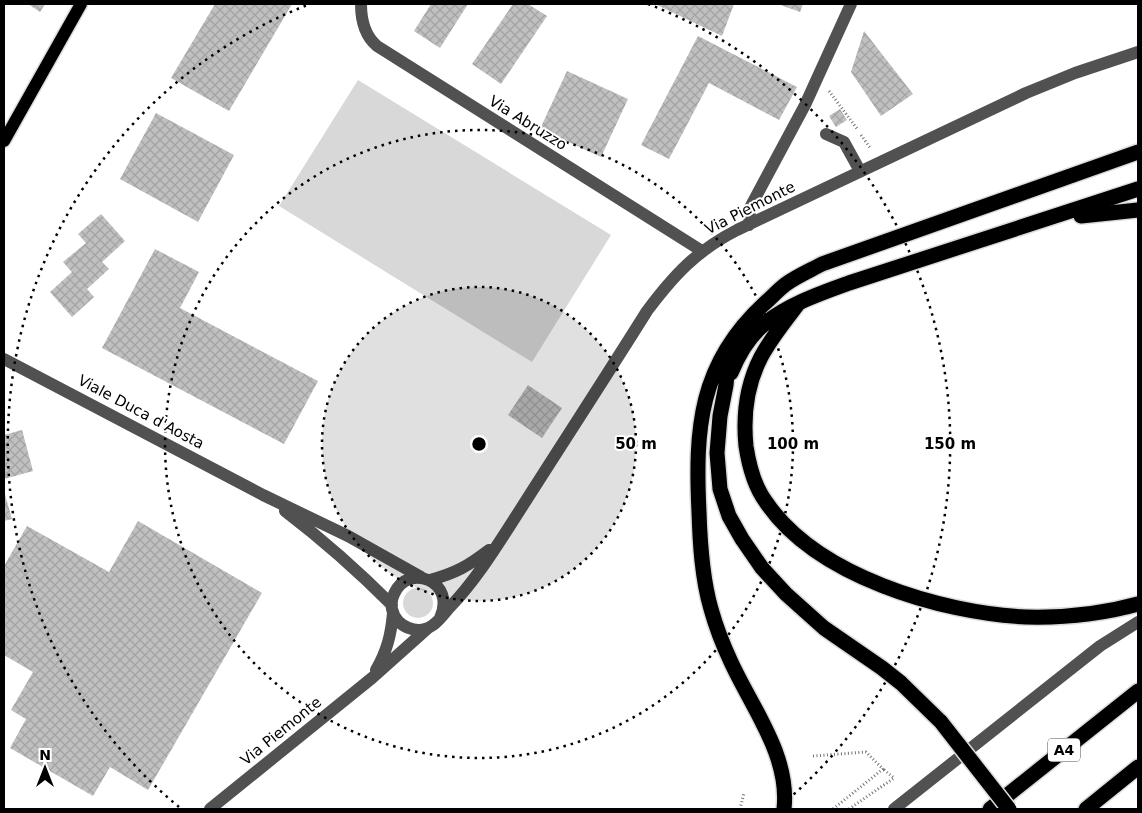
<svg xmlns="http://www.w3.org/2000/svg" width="1142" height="813" font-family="'DejaVu Sans',sans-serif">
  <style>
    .green { fill: #d8d8d8 }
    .building { fill: url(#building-cross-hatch) }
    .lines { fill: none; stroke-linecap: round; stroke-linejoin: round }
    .major-casing { stroke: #dbdbdb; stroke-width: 15 }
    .highway-casing { stroke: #dbdbdb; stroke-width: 18 }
    .path { stroke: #737373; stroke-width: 3; stroke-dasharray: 1 2.5; stroke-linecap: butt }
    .minor { stroke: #515151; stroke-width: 12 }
    .major { stroke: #000; stroke-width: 12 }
    .highway { stroke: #000; stroke-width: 15 }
    .highway-bridge-casing { stroke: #dbdbdb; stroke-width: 18; stroke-linecap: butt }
    .highway-bridge { stroke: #000; stroke-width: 15 }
    .ring { fill: none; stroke: #000; stroke-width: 2.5; stroke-dasharray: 2.5 5 }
    .labels { text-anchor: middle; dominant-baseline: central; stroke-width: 4; stroke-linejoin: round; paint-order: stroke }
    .shield { fill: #fff; stroke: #4c4c4c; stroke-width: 1 }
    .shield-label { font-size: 14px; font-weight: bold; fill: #000 }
    .street-label { font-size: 15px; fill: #000; stroke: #fff }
    .centre { fill: #000; stroke: #fff; stroke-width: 2.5 }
    .ring-label { font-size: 15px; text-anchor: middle; font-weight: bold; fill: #000; stroke: #fff; stroke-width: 4; stroke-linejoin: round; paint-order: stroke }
  </style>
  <defs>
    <pattern id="building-cross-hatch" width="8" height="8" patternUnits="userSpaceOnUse" patternTransform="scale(1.25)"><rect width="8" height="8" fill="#c0c0c0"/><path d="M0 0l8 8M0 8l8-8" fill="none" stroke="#a3a3a3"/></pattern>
  </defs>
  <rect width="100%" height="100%" fill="#fff"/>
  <path class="green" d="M 358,80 L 611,235 L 532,362 L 279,206 Z
    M403 603a15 15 0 1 1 30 0a15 15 0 1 1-30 0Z"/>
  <path class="building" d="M 28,4 L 45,4 L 40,12 Z
    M 215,4 L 292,4 L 229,111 L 171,78 Z
    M 431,4 L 468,4 L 440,48 L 414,31 Z
    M 513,4 L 528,4 L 547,16 L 501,84 L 472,64 Z
    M 655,4 L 734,4 L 722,36 Z
    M 778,4 L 803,4 L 800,12 Z
    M 864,31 L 913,94 L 881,116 L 851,72 Z
    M 698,36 L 797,87 L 779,120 L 709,83 L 669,159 L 641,145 Z
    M 567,71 L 628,99 L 601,157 L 540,129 Z
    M 840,109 L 847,120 L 836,127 L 829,116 Z
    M 156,113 L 234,155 L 198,222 L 120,179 Z
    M 101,214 L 125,241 L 102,262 L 109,269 L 87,289 L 94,297 L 72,317 L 50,292 L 72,272 L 63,262 L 86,243 L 78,234 Z
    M 155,249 L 199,272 L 180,308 L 318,381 L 284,444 L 102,348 Z
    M 528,385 L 562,408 L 542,438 L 508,415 Z
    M 22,430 L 33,471 L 4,479 L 4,435 Z
    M 4,491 L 12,519 L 4,521 Z
    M 138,521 L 262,593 L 148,790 L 110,767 L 93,796 L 10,748 L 26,719 L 11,710 L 33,672 L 4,655 L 4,566 L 27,526 L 109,572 Z"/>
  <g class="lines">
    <defs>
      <path id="major" d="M 4,141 L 81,4"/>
      <path id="highway" d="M 1081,216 L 1138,210
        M 798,304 C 785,321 771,338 761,357 C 747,384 743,416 746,446 C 749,466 754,486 766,502 C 816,576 941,613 1026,617 C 1063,618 1102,614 1138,604
        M 729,351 L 726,385 L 720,416 L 717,453 L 720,489 L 729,516 L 742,539 L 762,568 L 786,594 L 824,628 L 882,668 L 901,683 L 941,722
        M 731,373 C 738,356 747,340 760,328 C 781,307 821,293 849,283 L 1138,189
        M 784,809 C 790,756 752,708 731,662 C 723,645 716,627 711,609 C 702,578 700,544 699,512 C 695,429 699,364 764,304 C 771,298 778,290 786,284 C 797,276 811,270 822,264 L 1138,152
        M 990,809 L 1138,691
        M 1086,809 L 1138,767"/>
    </defs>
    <use href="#major" class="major-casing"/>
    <use href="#highway" class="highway-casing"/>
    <path class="path" d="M 829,91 L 858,130
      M 861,135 L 871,149
      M 813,756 L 866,752 L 883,769 L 833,809
      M 740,809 L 744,793
      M 849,809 L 894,778 L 883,769"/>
    <path class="minor" d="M 361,4 C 361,20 364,35 377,46 L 702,251
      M 826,134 L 844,142 L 860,171
      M 749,225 L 750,208 L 753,202 L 805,105 L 851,4
      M 4,359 L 263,495 L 348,536 L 421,577
      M 285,511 C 323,540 358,571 392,605
      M 430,580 C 456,573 468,566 489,550
      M 440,618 C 457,581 408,562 394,594 C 392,598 391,604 392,609 C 396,627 418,636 433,625 C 439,621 444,614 449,608 C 477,579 498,544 520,510 C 562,444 605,378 647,311 C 674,275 696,251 737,230 L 1026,93 L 1075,73 L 1138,52
      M 376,670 C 387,651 391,635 393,613
      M 210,809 L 372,678 L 428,628
      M 894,809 L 1100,646 L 1138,622"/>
    <use href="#major" class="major"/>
    <use href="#highway" class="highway"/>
    <defs>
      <path id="highway-bridge" d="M 941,722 L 1009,809"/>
    </defs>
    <use href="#highway-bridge" class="highway-bridge-casing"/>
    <use href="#highway-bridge" class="highway-bridge"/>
  </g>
  <circle cx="479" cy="444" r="157" fill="#000" fill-opacity=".12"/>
  <g class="ring">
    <circle cx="479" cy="444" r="157"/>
    <circle cx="479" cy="444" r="314"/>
    <path d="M179 807A471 471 0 0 1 310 4M648 4A471 471 0 0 1 779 807"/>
  </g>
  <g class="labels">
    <rect class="shield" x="1048" y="738.5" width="32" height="23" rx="4"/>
    <g class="shield-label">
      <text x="1064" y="750">A4</text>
    </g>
    <g class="street-label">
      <text transform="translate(528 123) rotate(32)">Via Abruzzo</text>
      <text transform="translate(750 208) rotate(-27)">Via Piemonte</text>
      <text transform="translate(141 412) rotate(28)">Viale Duca d'Aosta</text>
      <text transform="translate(281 731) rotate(-39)">Via Piemonte</text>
    </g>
  </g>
  <circle cx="479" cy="444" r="8" class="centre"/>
  <g class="ring-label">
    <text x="636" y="449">50 m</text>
    <text x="793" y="449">100 m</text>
    <text x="950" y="449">150 m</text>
  </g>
  <rect width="1142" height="813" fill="none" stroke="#000000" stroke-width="10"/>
  <g transform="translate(45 768)" stroke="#ffffff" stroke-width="4" paint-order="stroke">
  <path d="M0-4L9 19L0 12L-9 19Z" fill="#000000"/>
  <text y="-8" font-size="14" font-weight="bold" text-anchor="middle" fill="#000000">N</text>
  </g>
</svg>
